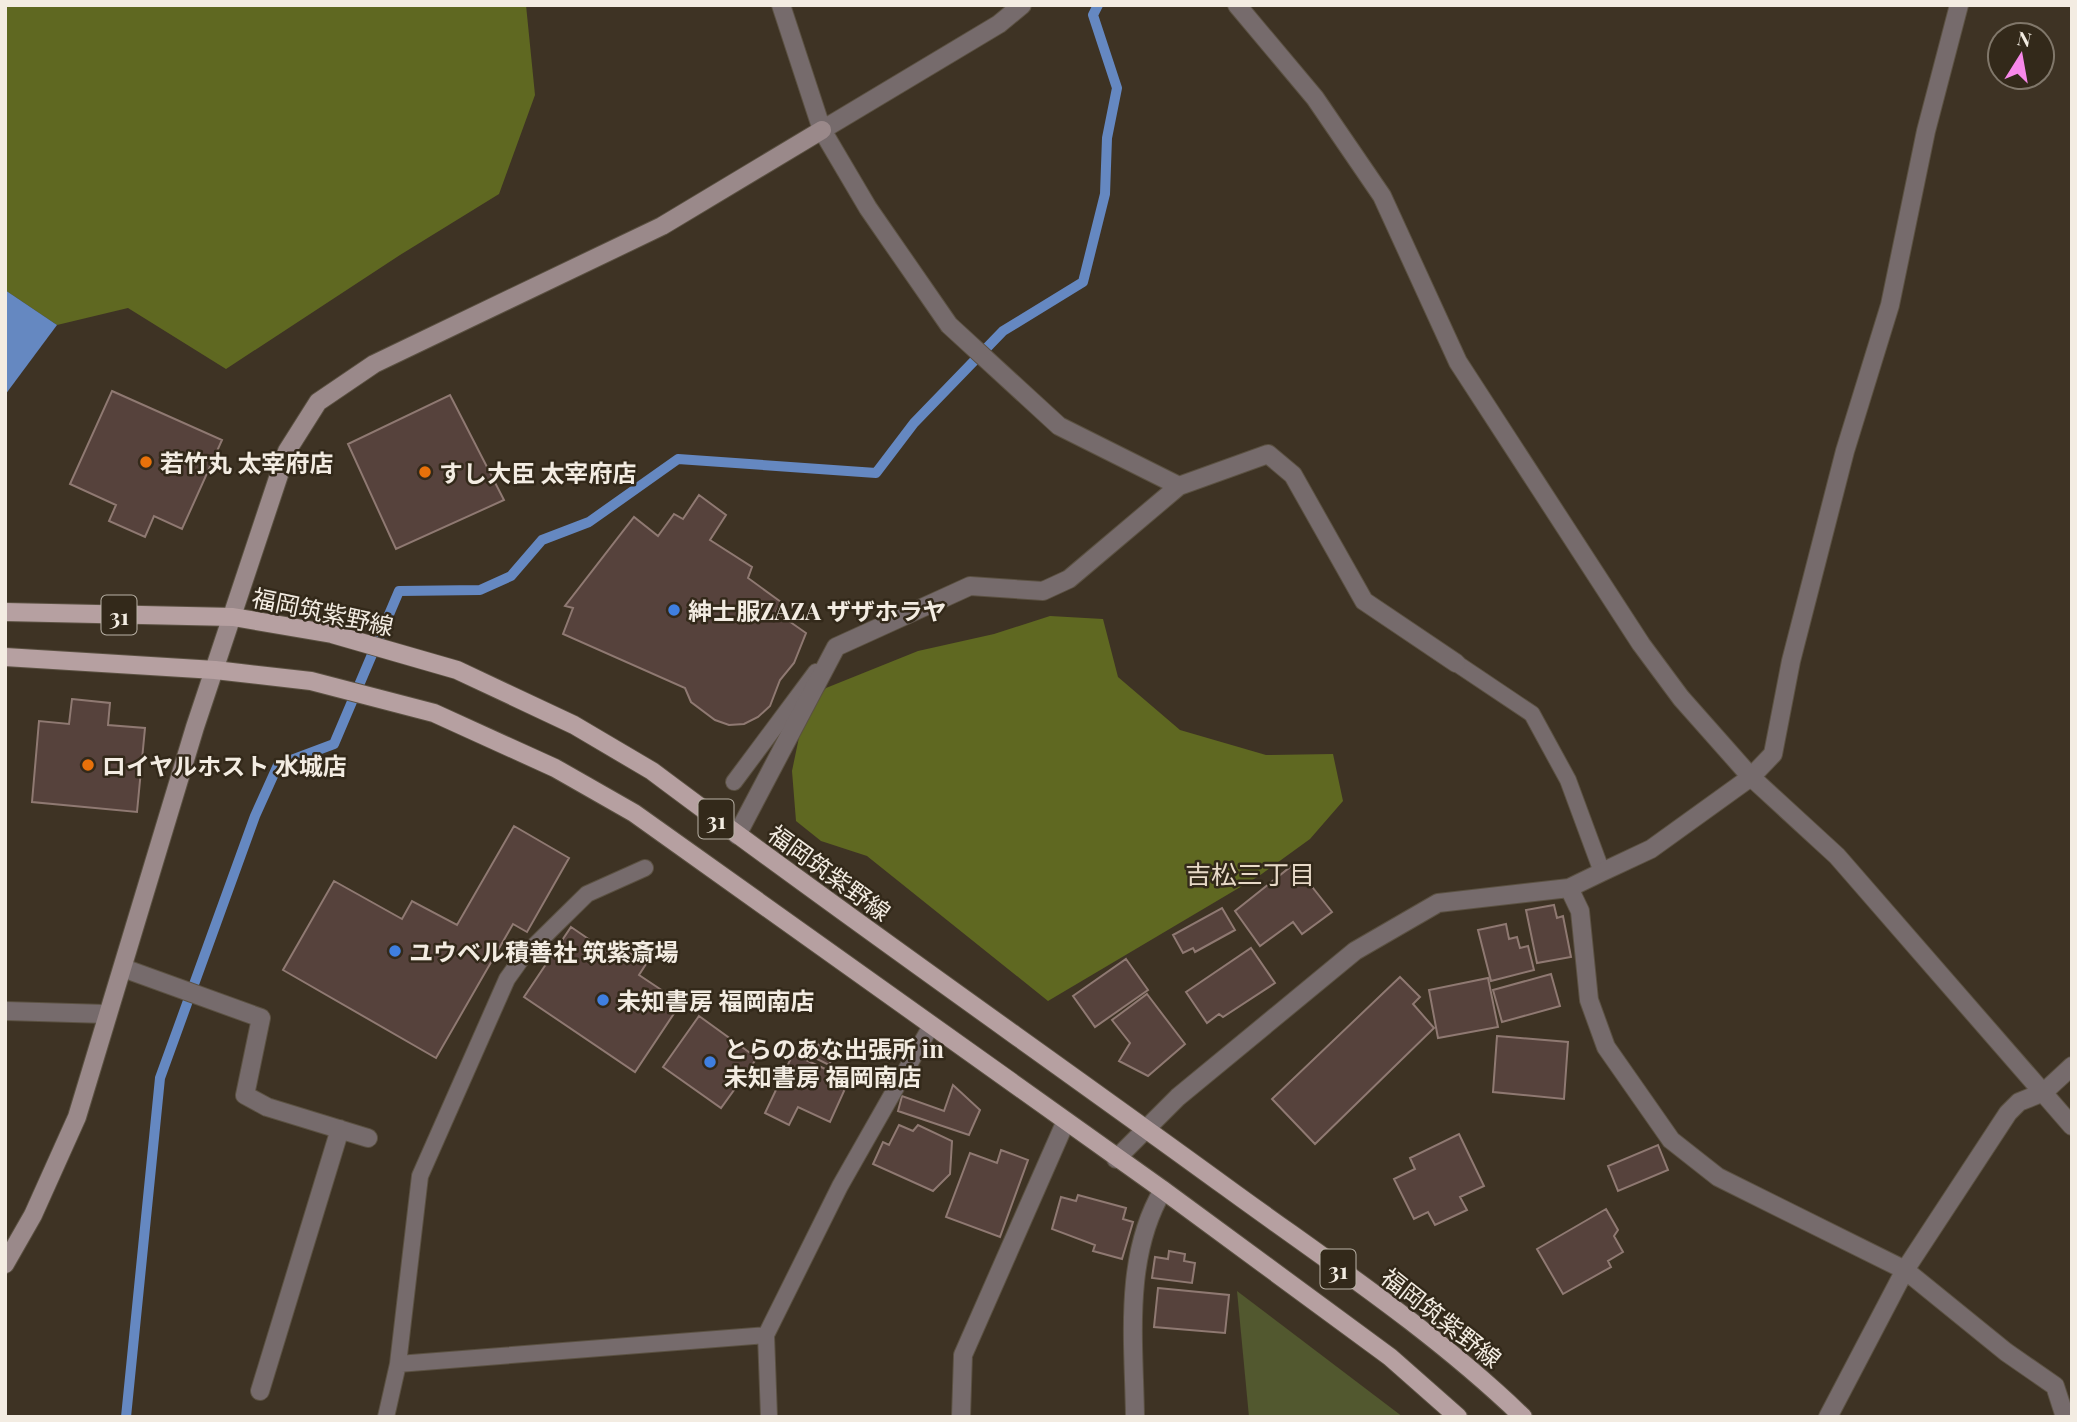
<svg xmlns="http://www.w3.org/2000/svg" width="2077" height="1422" font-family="'Playfair Display','Noto Sans JP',serif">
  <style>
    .green { fill: #52582f }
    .forest { fill: #5f6821 }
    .water { fill: #6588c1 }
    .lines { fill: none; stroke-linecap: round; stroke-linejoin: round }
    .stream { stroke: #6588c1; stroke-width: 10 }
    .building { fill: #56423c; stroke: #8f7972; stroke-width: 2 }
    .lane-casing { stroke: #5b5142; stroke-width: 18 }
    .street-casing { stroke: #5b5142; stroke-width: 20 }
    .secondary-casing { stroke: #5b5142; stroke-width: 20 }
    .primary-casing { stroke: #5b5142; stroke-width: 20 }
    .lane { stroke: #766b6c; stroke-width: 16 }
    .street { stroke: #766b6c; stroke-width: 18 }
    .secondary { stroke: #9a898a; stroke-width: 18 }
    .primary { stroke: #b6a0a1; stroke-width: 18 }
    .food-dot { fill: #e8710a; stroke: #33291a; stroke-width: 2.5 }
    .shop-dot { fill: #3f7fe0; stroke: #33291a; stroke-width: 2.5 }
    .labels { text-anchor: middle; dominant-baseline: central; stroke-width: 5; stroke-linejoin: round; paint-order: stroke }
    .shield { fill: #33291a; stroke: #b9b2a6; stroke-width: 2 }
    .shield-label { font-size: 23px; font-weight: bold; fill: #f3ece2 }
    .poi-label { font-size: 24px; font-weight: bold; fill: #f3ece2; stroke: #33291a; text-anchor: start }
    .street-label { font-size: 24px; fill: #f3ece2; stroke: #33291a }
    .neighbourhood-label { font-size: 26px; fill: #e7d9c7; stroke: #33291a }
  </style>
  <rect width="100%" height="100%" fill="#3e3324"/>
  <path class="green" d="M 1237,1291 L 1403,1417 L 1249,1417 Z"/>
  <path class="forest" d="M 5,5 L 526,5 L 535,95 L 499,194 L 400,255 L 226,369 L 128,308 L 57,325 L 5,290 Z
    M 1050,616 L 1103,619 L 1118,677 L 1180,730 L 1266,755 L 1333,754 L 1343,801 L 1310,839 L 1259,876 L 1048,1001 L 867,856 L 821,841 L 796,821 L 792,771 L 803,718 L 826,688 L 918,651 L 994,634 Z"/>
  <path class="water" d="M 5,290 L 57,325 L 5,395 Z"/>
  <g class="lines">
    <path class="stream" d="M 126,1417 L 160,1078 L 255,816 L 278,765 L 334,744 L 399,591 L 480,590 L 511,576 L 542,540 L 589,522 L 678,459 L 876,473 L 914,423 L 1003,331 L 1083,282 L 1105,194 L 1107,138 L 1117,88 L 1093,15 L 1098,5"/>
  </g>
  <path class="building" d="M 112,391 L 222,440 L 182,529 L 154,516 L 145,537 L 109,521 L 116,505 L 70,484 Z
    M 450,395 L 504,500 L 396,549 L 348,444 Z
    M 699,495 L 726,515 L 710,540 L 752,567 L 748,578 L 781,602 L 776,612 L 806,633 L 794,663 L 780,680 L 770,706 L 758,717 L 744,724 L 729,725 L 715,720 L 691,702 L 685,688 L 563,634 L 573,608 L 565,606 L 634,517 L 658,536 L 674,514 L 683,519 Z
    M 72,699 L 110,703 L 108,725 L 145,728 L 137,812 L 32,802 L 39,721 L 69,724 Z
    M 514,826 L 569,858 L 527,932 L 513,924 L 436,1058 L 283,970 L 334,881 L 402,919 L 412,901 L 457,925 Z
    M 1294,864 L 1332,912 L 1302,934 L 1293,922 L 1260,946 L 1235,911 Z
    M 1554,905 L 1557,918 L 1563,916 L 1571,957 L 1537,963 L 1526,910 Z
    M 1222,908 L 1235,930 L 1195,952 L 1193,948 L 1183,953 L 1173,935 Z
    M 1506,924 L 1509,939 L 1517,937 L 1520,948 L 1528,946 L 1534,970 L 1491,981 L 1478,930 Z
    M 571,927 L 612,955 L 619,946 L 646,964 L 639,975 L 681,1003 L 635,1072 L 524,997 Z
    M 1251,948 L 1275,983 L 1223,1017 L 1219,1014 L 1207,1023 L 1186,992 Z
    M 1126,959 L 1148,990 L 1095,1027 L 1073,996 Z
    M 1551,974 L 1560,1006 L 1502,1022 L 1493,990 Z
    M 1400,977 L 1420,997 L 1413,1004 L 1434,1028 L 1315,1144 L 1272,1099 Z
    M 1488,978 L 1498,1027 L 1438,1038 L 1429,990 Z
    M 1147,994 L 1185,1044 L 1148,1076 L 1119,1061 L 1130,1043 L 1112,1020 Z
    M 699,1016 L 757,1058 L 721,1108 L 663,1067 Z
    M 1497,1036 L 1568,1042 L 1564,1099 L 1493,1092 Z
    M 817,1044 L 835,1053 L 829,1065 L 811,1056 Z
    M 793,1054 L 849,1080 L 830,1122 L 798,1107 L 789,1125 L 765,1113 Z
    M 953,1085 L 980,1110 L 969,1135 L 898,1111 L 902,1096 L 944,1111 Z
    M 899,1125 L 913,1131 L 918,1125 L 952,1141 L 950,1174 L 933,1191 L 873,1164 L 883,1142 L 889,1145 Z
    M 1459,1134 L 1484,1186 L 1460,1197 L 1467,1210 L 1435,1225 L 1428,1212 L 1414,1219 L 1394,1179 L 1415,1169 L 1410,1158 Z
    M 1658,1145 L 1668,1170 L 1618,1191 L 1608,1166 Z
    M 1001,1150 L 1028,1160 L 1000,1237 L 946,1217 L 970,1153 L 997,1163 Z
    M 1078,1195 L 1126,1208 L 1123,1219 L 1133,1222 L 1122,1259 L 1093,1251 L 1095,1245 L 1052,1229 L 1061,1197 L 1076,1201 Z
    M 1606,1209 L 1618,1230 L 1614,1236 L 1623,1252 L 1608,1261 L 1611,1267 L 1563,1294 L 1537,1249 Z
    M 1169,1251 L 1185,1254 L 1184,1261 L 1195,1263 L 1192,1283 L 1152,1278 L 1155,1257 L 1168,1259 Z
    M 1158,1288 L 1229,1295 L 1225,1333 L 1154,1327 Z"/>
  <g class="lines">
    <defs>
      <path id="lane" d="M 1456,663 L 1532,714 L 1568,780 L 1602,872
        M 734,782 L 816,672
        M 398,1364 L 766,1335
        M 386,1417 L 398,1364 L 420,1176 L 507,979 L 522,958 L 587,894 L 645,868
        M 769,1417 L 766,1335 L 840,1186 L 931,1026"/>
      <path id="street" d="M 781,5 L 822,130 L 868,208 L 949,325 L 1059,426 L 1179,486 L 1268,454 L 1293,475 L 1364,601 L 1456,663
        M 1237,5 L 1315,98 L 1382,196 L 1458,362 L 1641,644 L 1681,698 L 1751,777 L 1837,856 L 2072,1126
        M 822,130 L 999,24 L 1022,5
        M 737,835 L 836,647 L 970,586 L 1043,591 L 1069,579 L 1179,486
        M 1569,888 L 1580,911 L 1589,1000 L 1606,1047 L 1671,1140 L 1718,1177 L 1905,1270 L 2006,1352 L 2055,1386 L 2065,1417
        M 123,968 L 261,1018 L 245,1095 L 267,1107 L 368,1138
        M 5,1011 L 106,1014
        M 1116,1159 L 1178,1097 L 1355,951 L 1438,903 L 1569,888 L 1602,872 L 1651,849 L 1751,777 L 1773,754 L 1791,661 L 1845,451 L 1890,305 L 1926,131 L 1959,5
        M 260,1391 L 340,1129
        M 961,1417 L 963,1355 L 1065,1123
        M 1135,1417 C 1134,1342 1123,1257 1163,1190
        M 1828,1417 L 1905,1270 L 2008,1113 L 2019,1102 L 2044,1092 L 2072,1066"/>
      <path id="secondary" d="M 5,1264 L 33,1215 L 77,1117 L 195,727 L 287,451 L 318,402 L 374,364 L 662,226 L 822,130"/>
      <path id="primary" d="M 5,612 L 233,617 L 332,634 L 457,670 L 574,725 L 652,771 C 841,913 1035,1048 1226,1187 C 1326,1260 1433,1330 1523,1417
        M 5,657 L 215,670 L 311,681 L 434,713 L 555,768 L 634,813 L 1163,1190 L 1390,1357 L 1458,1417"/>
    </defs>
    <use href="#lane" class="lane-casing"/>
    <use href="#street" class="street-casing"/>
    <use href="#secondary" class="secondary-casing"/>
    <use href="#primary" class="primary-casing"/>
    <use href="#lane" class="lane"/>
    <use href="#street" class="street"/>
    <use href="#secondary" class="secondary"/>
    <use href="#primary" class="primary"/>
  </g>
  <g class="food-dot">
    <circle cx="146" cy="462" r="7"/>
    <circle cx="425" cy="472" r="7"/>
    <circle cx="88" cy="765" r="7"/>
  </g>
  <g class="shop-dot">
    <circle cx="674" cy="610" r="7"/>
    <circle cx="395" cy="951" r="7"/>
    <circle cx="603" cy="1000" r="7"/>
    <circle cx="710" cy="1062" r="7"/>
  </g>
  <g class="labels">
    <g class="shield">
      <rect x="101.5" y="595.5" width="35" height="39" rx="5"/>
      <rect x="698.5" y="799.5" width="35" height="39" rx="5"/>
      <rect x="1320.5" y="1249.5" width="35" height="39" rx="5"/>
    </g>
    <g class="shield-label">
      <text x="119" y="615">31</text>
      <text x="716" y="819">31</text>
      <text x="1338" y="1269">31</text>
    </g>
    <g class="poi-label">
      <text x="160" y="462">若竹丸 太宰府店</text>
      <text x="439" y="472">すし大臣 太宰府店</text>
      <text x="688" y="610">紳士服ZAZA ザザホラヤ</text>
      <text x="102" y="765">ロイヤルホスト 水城店</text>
      <text x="409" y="951">ユウベル積善社 筑紫斎場</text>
      <text x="617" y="1000">未知書房 福岡南店</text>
      <text x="724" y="1048">とらのあな出張所 in<tspan x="724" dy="28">未知書房 福岡南店</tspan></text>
    </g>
    <g class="street-label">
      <text transform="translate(323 611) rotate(12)">福岡筑紫野線</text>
      <text transform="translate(830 872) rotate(36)">福岡筑紫野線</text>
      <text transform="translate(1442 1317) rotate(38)">福岡筑紫野線</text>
    </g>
    <g class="neighbourhood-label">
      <text x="1250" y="873">吉松三丁目</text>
    </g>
  </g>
  <rect width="2077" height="1422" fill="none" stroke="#f3ece2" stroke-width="14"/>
  <g transform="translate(2021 56) rotate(11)"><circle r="33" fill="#33291a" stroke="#80776a" stroke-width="2"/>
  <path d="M0-5L12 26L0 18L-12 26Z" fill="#f888ea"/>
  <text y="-10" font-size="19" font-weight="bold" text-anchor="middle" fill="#f3ece2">N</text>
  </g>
</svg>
